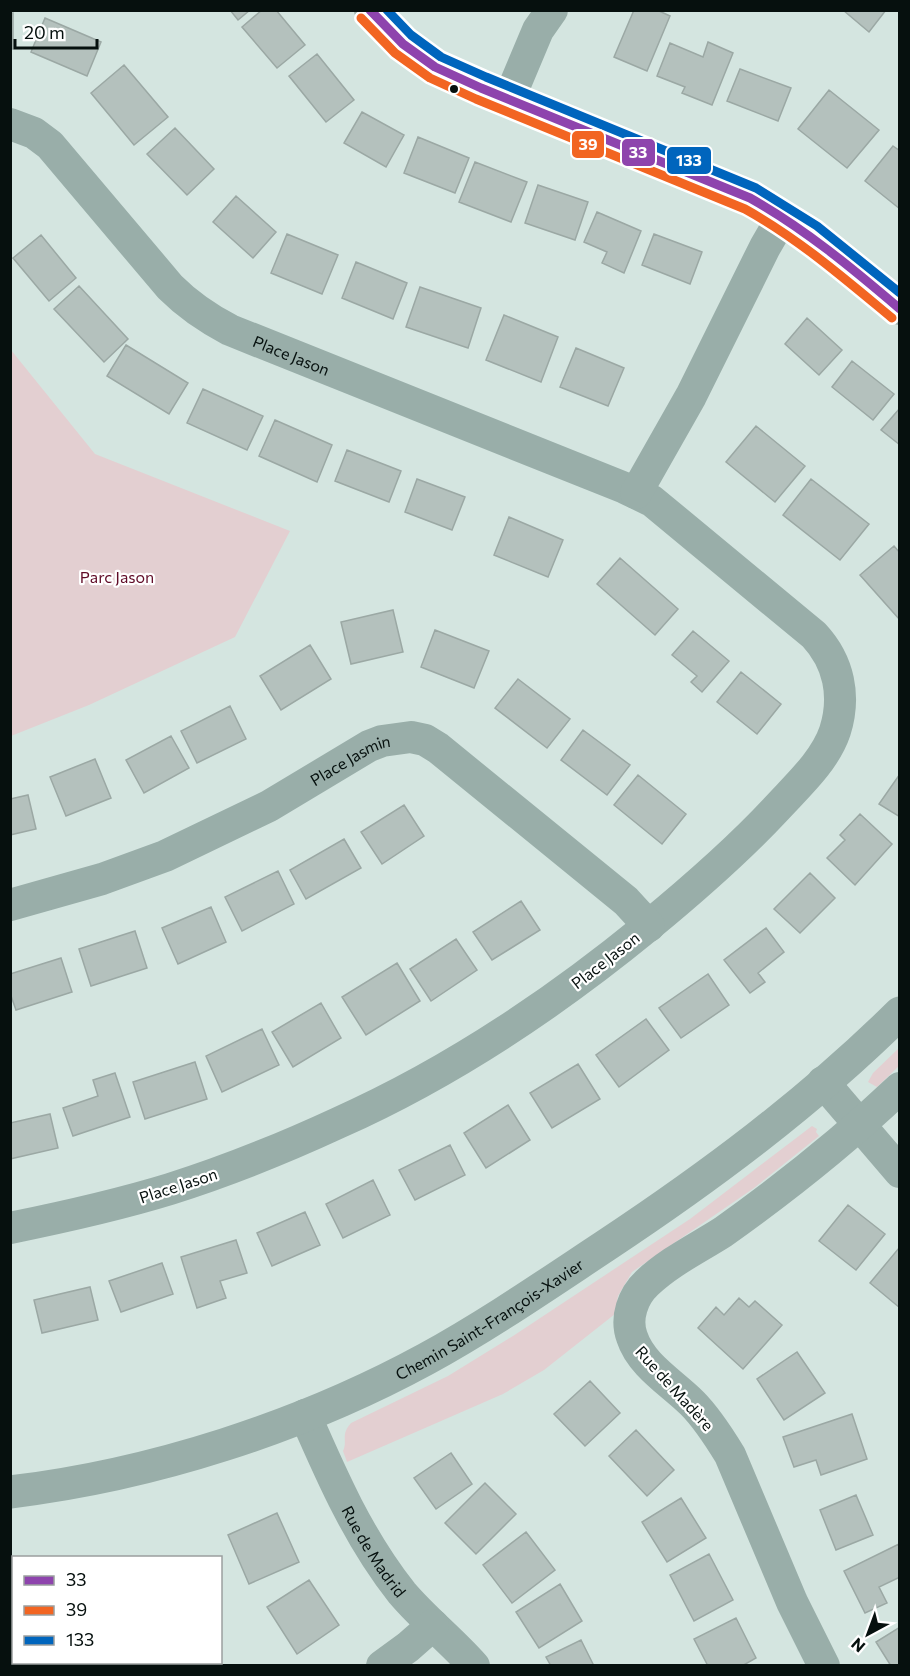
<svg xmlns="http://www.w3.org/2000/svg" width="910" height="1676" font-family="Commissioner,sans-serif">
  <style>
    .green { fill: #e3cfd1 }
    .building { fill: #b4c1bd; stroke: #9ba8a4; stroke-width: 1.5 }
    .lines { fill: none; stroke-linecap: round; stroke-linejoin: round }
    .minor { stroke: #99aea9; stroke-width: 32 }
    .tertiary { stroke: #99aea9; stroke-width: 33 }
    .bus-1-casing { stroke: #fff; stroke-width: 14 }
    .bus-2-casing { stroke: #fff; stroke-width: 14 }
    .bus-3-casing { stroke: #fff; stroke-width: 14 }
    .bus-1 { stroke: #8e44ad; stroke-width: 9 }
    .bus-2 { stroke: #f26522; stroke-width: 9 }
    .bus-3 { stroke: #0065bd; stroke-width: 9 }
    .bus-dot { fill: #06100e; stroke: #fff; stroke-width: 2 }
    .labels { text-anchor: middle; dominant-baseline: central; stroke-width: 4.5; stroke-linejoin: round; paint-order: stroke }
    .street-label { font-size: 16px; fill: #06100e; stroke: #fff }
    .park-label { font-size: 16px; fill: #600b27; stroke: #fff }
    .line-badge { stroke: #fff; stroke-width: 2 }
    .badge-label { font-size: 16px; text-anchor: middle; font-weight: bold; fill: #fff }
  </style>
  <rect width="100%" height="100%" fill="#d4e5e0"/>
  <path class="green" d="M 11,350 L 95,454 L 290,531 L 235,637 L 89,705 L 11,736 Z
    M 899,1048 L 899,1066 L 877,1087 L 868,1082 L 873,1073 Z
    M 812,1126 L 817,1129 L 816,1132 L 819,1136 L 754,1188 L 632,1272 L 618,1296 L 615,1314 L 544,1370 L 503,1394 L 347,1462 L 343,1451 C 348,1441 340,1435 351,1423 L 448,1376 L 513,1336 L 690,1219 Z"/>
  <path class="building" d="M 230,10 L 250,10 L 238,20 Z
    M 262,10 L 276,10 L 305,45 L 277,68 L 242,27 Z
    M 634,10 L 657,10 L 670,16 L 647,71 L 614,57 Z
    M 843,10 L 886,10 L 869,32 Z
    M 10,13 L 13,13 L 13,49 L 10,49 Z
    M 45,18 L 101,42 L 87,76 L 31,52 Z
    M 708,42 L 733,53 L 712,105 L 682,93 L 685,87 L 657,76 L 670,43 L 703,57 Z
    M 317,54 L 354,100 L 326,122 L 289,76 Z
    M 124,65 L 168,117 L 134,145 L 91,93 Z
    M 740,69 L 791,88 L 778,121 L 727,101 Z
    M 829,90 L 879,130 L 847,168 L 798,129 Z
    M 362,112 L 404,135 L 386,167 L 344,143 Z
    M 175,128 L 214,169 L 187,195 L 147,154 Z
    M 418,137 L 469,158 L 455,193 L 404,173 Z
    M 893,146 L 900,151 L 900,209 L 865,181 Z
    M 475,162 L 527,182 L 511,222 L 459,202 Z
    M 538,185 L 588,202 L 575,240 L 525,223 Z
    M 236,196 L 276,232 L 253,258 L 213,222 Z
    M 597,212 L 641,231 L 624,273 L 602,263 L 607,252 L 584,242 Z
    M 287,234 L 338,255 L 322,294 L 271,273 Z
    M 654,234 L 702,252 L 690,284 L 642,265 Z
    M 41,235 L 76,278 L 49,301 L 13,258 Z
    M 356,262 L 407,283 L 393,319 L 342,298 Z
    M 79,286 L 128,339 L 104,362 L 54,309 Z
    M 420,287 L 481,308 L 468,348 L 406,327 Z
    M 504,315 L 558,337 L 541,382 L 486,360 Z
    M 807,318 L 842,350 L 819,375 L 785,344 Z
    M 126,345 L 188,383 L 169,414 L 107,376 Z
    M 576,348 L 624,368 L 608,406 L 560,387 Z
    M 852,361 L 894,394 L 873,420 L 832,387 Z
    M 203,389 L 263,416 L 247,450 L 187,423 Z
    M 900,408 L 900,445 L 881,430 Z
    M 275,420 L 332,445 L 317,482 L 259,456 Z
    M 756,426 L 805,466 L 775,502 L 726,462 Z
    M 347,450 L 401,471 L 389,502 L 335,481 Z
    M 417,479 L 465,497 L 452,530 L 405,512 Z
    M 811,479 L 869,524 L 840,560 L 783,515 Z
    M 509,517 L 563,540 L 548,577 L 494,555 Z
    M 894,546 L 900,553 L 900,620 L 860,575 Z
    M 620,558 L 678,609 L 655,635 L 597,584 Z
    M 393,610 L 403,652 L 351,664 L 341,622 Z
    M 435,630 L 489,651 L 474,688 L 421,667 Z
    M 693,631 L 729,661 L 702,692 L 691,682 L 697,676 L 672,655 Z
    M 310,645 L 331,679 L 281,710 L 260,676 Z
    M 741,672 L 781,704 L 757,734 L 717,702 Z
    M 518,679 L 570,719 L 547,748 L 495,708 Z
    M 230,706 L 246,739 L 197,763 L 181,731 Z
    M 583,730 L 630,765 L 607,795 L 561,760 Z
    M 171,736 L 189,768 L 144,793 L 126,760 Z
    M 95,759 L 111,798 L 66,816 L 50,777 Z
    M 900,774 L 900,817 L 879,804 Z
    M 638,775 L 686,814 L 662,844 L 614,805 Z
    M 28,795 L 36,829 L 10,835 L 10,799 Z
    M 404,805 L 424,836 L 382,864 L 361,832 Z
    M 860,814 L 892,844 L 855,885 L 827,858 L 845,840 L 840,835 Z
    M 344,839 L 361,868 L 306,899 L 290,870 Z
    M 278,871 L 294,904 L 242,931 L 225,897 Z
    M 810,873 L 835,898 L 800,933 L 774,909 Z
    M 521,901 L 540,930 L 492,960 L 473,932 Z
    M 211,907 L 226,942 L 178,964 L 162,928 Z
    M 766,928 L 784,952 L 758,973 L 765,982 L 750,993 L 724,960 Z
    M 135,931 L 147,968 L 91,986 L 79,949 Z
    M 456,939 L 477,970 L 431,1001 L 410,969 Z
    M 61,958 L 72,992 L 16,1010 L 10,993 L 10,974 Z
    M 397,963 L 420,1001 L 366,1035 L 342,997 Z
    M 708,974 L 729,1005 L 681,1038 L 659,1008 Z
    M 321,1003 L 341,1038 L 293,1067 L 272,1032 Z
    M 646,1019 L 669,1050 L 619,1087 L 596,1055 Z
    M 262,1029 L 279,1065 L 222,1092 L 206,1056 Z
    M 195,1062 L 207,1099 L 145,1119 L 133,1082 Z
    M 578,1064 L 600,1099 L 552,1128 L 530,1093 Z
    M 115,1073 L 130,1117 L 73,1136 L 63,1108 L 98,1096 L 93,1080 Z
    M 508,1105 L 530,1140 L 486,1168 L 464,1133 Z
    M 50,1114 L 58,1148 L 10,1159 L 10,1123 Z
    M 450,1145 L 465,1175 L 415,1200 L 399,1170 Z
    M 373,1180 L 390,1215 L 343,1238 L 326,1204 Z
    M 848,1205 L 885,1234 L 856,1270 L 819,1241 Z
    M 305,1212 L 320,1245 L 272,1266 L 257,1233 Z
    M 236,1240 L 247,1273 L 220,1281 L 226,1298 L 197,1308 L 181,1257 Z
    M 899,1248 L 900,1249 L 900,1308 L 870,1283 Z
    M 162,1263 L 173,1294 L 121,1312 L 109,1281 Z
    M 90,1287 L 98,1320 L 42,1333 L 34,1300 Z
    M 739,1298 L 749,1307 L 755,1301 L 782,1325 L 743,1369 L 698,1328 L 716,1307 L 724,1315 Z
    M 797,1352 L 825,1393 L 784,1420 L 757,1379 Z
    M 590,1381 L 620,1413 L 585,1446 L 554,1414 Z
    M 852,1414 L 867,1459 L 821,1475 L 816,1460 L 794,1467 L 783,1437 Z
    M 636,1430 L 674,1470 L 647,1496 L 609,1456 Z
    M 451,1453 L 472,1484 L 436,1509 L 414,1478 Z
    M 485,1483 L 516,1514 L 476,1554 L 445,1523 Z
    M 856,1495 L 873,1535 L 836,1550 L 820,1510 Z
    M 681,1498 L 706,1538 L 667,1562 L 642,1522 Z
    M 277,1513 L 299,1562 L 249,1584 L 228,1535 Z
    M 526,1532 L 555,1570 L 512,1603 L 483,1565 Z
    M 899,1544 L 900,1577 L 879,1587 L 887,1603 L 865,1613 L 844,1571 Z
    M 709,1554 L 733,1600 L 694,1621 L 670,1575 Z
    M 309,1580 L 339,1625 L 297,1654 L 267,1607 Z
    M 560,1584 L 582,1621 L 539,1648 L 516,1612 Z
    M 736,1618 L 756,1658 L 742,1666 L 708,1666 L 694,1639 Z
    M 900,1627 L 900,1666 L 891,1666 L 876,1642 Z
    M 581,1640 L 594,1666 L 551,1666 L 546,1657 Z
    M 149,1662 L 203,1662 L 206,1666 L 147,1666 Z"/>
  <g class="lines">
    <g class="minor">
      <path d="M 370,10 L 403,44 L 435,67 L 481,88 L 750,198 C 806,227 852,269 900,309"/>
      <path d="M 509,99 L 538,30 L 552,10"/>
      <path id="s1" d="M 10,124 L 34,133 L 50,145 L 170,287 C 188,305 207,318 230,330 L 625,488 L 652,501 L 814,635 C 839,662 846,696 835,731 C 825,761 797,786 776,809 C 736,852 692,890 647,927 C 553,1004 450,1073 338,1123 C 284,1148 227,1171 170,1189 C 118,1205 64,1217 10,1228"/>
      <path d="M 636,493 L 691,396 L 765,247 L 783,216"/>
      <path id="s2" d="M 10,905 L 102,879 L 165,856 L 269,806 L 369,746 L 382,741 L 411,737 L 425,740 L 438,748 L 626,901 L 649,926"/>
      <path d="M 823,1082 L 900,1172"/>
      <path id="s3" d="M 305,1415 C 332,1477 359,1539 402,1593 C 424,1619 451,1640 474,1666"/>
      <path d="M 382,1666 L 408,1647 L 433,1625"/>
      <path d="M 824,1666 L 792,1602 L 730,1455 C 719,1437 707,1418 692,1403 C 672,1383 641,1365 632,1337 C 625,1318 633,1296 647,1283 C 669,1262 698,1248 723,1232 C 785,1188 845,1140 900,1088"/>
    </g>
    <path class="tertiary" id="s4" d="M 10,1492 C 152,1475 301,1427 426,1359 C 488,1325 546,1285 605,1246 C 709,1177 810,1102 900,1013"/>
    <defs>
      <path id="bus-1" d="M 370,10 L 403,44 L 435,67 L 481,88 L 750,198 C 805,229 852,268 900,309"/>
      <path id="bus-2" d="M 361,18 L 395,53 L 430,78 L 476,99 L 745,209 C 799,239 845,279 892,318"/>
      <path id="bus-3" d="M 387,10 L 411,35 L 441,57 L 486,77 L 756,188 L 817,226 L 900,293"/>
    </defs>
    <use href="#bus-1" class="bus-1-casing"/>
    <use href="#bus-2" class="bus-2-casing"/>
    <use href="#bus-3" class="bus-3-casing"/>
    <use href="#bus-1" class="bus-1"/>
    <use href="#bus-2" class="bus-2"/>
    <use href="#bus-3" class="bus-3"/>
  </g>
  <circle class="bus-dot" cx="454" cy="89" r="5"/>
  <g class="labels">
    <g class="street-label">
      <text stroke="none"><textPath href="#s1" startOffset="372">Place Jason</textPath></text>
      <text stroke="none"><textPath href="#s2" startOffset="372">Place Jasmin</textPath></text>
      <text transform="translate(605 960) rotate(-38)">Place Jason</text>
      <text transform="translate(178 1185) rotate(-18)">Place Jason</text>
      <text stroke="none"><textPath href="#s4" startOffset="514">Chemin Saint-François-Xavier</textPath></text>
      <text transform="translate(675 1388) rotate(48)">Rue de Madère</text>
      <text stroke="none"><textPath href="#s3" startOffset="153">Rue de Madrid</textPath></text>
    </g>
    <g class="park-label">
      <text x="117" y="576">Parc Jason</text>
    </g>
  </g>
  <g class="line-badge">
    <rect x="571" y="130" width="34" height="29" rx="6" fill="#f26522"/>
    <rect x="621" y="138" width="35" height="29" rx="6" fill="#8e44ad"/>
    <rect x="666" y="146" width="46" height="29" rx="6" fill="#0065bd"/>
  </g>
  <g class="badge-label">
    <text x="588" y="150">39</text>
    <text x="638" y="158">33</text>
    <text x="689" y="166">133</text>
  </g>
  <rect width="910" height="1676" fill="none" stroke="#06100e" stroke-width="24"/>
  <rect x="12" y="1556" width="210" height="108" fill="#ffffff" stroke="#9b9f9f" stroke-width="1.5"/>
  <rect x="24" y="1576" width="30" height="9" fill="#8e44ad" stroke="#9b9f9f" stroke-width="1.5"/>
  <text x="66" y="1586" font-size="18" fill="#06100e">33</text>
  <rect x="24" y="1606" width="30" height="9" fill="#f26522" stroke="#9b9f9f" stroke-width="1.5"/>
  <text x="66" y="1616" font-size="18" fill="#06100e">39</text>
  <rect x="24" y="1636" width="30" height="9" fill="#0065bd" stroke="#9b9f9f" stroke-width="1.5"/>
  <text x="66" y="1646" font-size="18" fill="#06100e">133</text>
  <g transform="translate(868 1634) rotate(221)" stroke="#ffffff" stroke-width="4.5" paint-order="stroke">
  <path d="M0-4.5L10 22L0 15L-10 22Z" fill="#06100e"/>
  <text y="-9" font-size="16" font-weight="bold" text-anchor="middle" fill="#06100e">N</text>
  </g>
  <path d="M15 39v9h82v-9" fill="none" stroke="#06100e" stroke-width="3"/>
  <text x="24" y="39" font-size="18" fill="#06100e" stroke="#ffffff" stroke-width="4.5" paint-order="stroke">20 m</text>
</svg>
